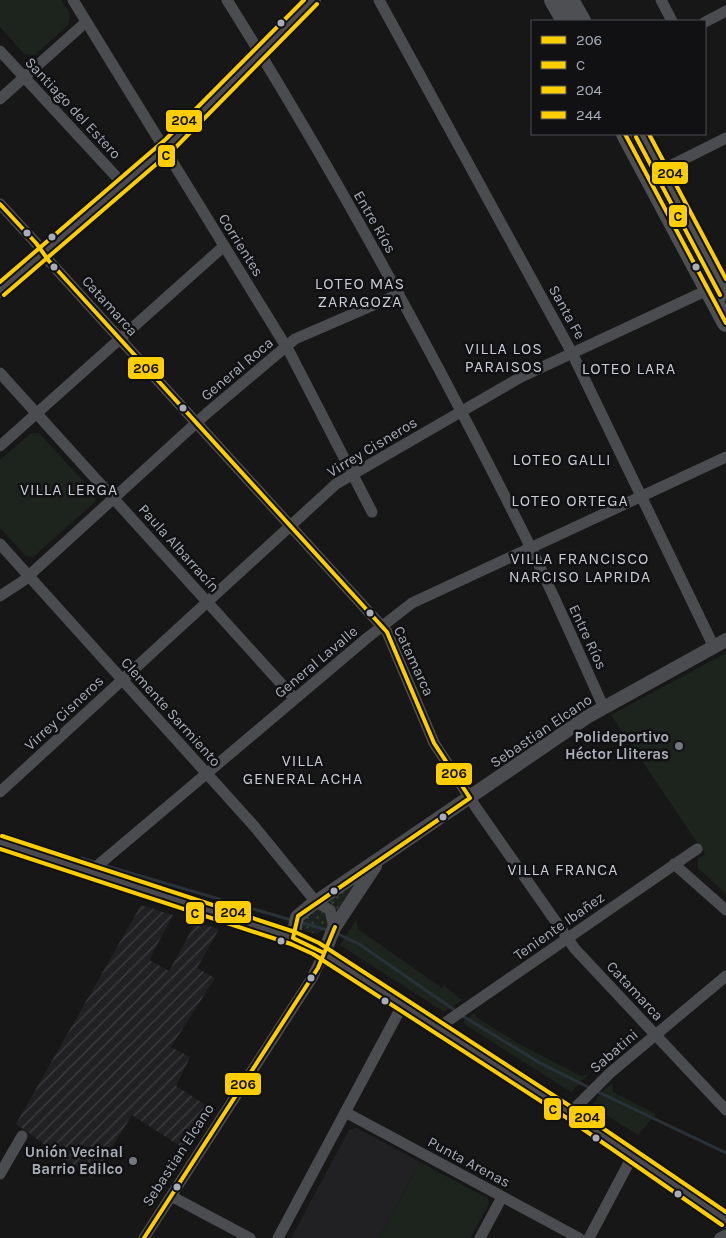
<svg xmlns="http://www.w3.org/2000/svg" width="726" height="1238" font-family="Karla,sans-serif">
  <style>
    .built { fill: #212123 }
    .industrial { fill: url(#industrial-furrows) }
    .grass { fill: url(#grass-dots) }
    .park { fill: #1d241e }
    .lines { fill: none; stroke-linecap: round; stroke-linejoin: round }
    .stream { stroke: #2a3239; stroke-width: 3 }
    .minor { stroke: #4b4c50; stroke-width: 11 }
    .tertiary { stroke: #4b4c50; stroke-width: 14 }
    .secondary { stroke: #4a4a4e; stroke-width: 16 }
    .primary { stroke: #4d4f52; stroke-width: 18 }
    .bus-1-casing { stroke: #111113; stroke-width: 8 }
    .bus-2-casing { stroke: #111113; stroke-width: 8 }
    .bus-3-casing { stroke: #111113; stroke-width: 8 }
    .bus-4-casing { stroke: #111113; stroke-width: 8 }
    .bus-1 { stroke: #ffce00; stroke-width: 4 }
    .bus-2 { stroke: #ffce00; stroke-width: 4 }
    .bus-3 { stroke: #ffce00; stroke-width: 4 }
    .bus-4 { stroke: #ffce00; stroke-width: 4 }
    .bus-dot { fill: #a8adb8; stroke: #111113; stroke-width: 2 }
    .poi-dot { fill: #757880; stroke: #111113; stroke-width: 2 }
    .labels { text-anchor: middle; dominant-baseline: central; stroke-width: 5; stroke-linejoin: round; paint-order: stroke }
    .street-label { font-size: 15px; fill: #a8adb8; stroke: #111113 }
    .poi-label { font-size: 15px; font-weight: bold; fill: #a8adb8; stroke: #111113; text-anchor: end }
    .neighbourhood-label { font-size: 16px; letter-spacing: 1px; fill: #c9ccd4; stroke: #111113 }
    .line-badge { stroke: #111113; stroke-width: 2 }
    .pale-badge-label { font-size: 14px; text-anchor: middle; font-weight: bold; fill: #111 }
  </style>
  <defs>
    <pattern id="industrial-furrows" width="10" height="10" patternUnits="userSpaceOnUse" patternTransform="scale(1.25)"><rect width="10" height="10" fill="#212123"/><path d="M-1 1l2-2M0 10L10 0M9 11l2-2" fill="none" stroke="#3e3f41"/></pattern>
    <pattern id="grass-dots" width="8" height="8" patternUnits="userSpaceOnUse" patternTransform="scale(1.25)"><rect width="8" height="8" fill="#1d241e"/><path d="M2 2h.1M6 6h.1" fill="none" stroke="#3b413d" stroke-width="1.8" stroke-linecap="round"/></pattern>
  </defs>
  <rect width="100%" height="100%" fill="#171717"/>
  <path class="built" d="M 357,1128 L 420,1162 L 379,1238 L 291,1238 L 349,1130 Z"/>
  <path class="industrial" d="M 141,905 L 173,915 L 149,960 L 169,971 L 196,922 L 219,929 L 197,968 L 215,978 L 171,1047 L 190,1057 L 176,1086 L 209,1107 L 183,1148 L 132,1115 L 92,1179 L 16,1124 Z"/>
  <path class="grass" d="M 355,883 L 356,883 L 336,911 L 329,901 Z
    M 318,909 L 328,917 L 328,926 L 317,934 L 303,931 L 303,920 Z"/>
  <path class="park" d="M 0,0 L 61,0 L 70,14 L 68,25 L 35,55 L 24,54 L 0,27 Z
    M 31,433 L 39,433 L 96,495 L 95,502 L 33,557 L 26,556 L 0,528 L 0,460 Z
    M 726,653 L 726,894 L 698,868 L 698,859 L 705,854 L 611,715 Z
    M 356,920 L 358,929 L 442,988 L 444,985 L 460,999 L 464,999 L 444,1012 L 340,945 Z
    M 475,1013 L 476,1017 L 521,1045 L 581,1076 L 589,1074 L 571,1092 L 464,1024 L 464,1020 Z
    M 612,1083 L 613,1092 L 656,1114 L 638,1135 L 595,1108 L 594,1104 L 600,1093 Z
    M 420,1162 L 487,1198 L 489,1204 L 470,1238 L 379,1238 Z"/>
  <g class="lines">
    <path class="stream" d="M 82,858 L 97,863
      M 103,865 L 291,920
      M 300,922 L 330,931
      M 336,933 L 359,944 L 456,1011
      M 461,1015 L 540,1063 L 590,1088
      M 596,1091 L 726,1153"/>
    <path class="minor" d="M 73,0 L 290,353 L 372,512
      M 227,0 C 335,172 432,351 523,532 C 552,590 577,649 604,708
      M 379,0 L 572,353 L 714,647
      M 661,0 L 672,21
      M 705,22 L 726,11
      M 0,51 L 123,184
      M 0,99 L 86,22
      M 656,173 L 726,138
      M 0,204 L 36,243 L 49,261 L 387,632 L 434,743 L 477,809 L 575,949 L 726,1110
      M 0,373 L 295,699
      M 0,446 L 224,246
      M 0,544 L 254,826 L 316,902 L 330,910 L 334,928
      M 0,596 L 23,581 L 206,414 L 295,339 L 399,294
      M 0,792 L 336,484 L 521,377 L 714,287
      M 674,864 L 726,910
      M 90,872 L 367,638 L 412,603 L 726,457
      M 439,1027 L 697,849
      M 345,1112 L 579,1238
      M 570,1113 L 610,1073 L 726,976
      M 0,1174 L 22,1136
      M 171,1196 L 250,1238
      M 144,1238 L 312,978 L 324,953
      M 278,1238 L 403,1004
      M 480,1238 L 502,1197
      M 589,1238 L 633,1155
      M 720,1238 L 726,1235"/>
    <path class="tertiary" d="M 293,938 L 297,917 L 310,906 L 587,717 L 726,640
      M 324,953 L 334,928 L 375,866"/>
    <path class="secondary" d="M 0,290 L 170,144 L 313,0
      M 0,842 L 293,938 L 316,949 L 570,1113 L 726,1220"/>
    <path class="primary" d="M 553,0 L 565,21
      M 570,0 L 582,21
      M 625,134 L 726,323
      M 642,134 L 726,292"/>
    <defs>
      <path id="bus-1" d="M 0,204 L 36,243 L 49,261 L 387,632 L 434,743 L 470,798 L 298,916 L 293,938 L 324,953
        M 144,1238 L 318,968 L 335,927"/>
      <path id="bus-2" d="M 636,137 L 720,295
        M 4,295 L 174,149 L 317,4
        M 0,849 L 291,944 L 313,954 L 567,1118 L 722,1225"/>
      <path id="bus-3" d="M 649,134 L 726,279
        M 0,282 L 166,139 L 304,0
        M 2,836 L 295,932 L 319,943 L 573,1108 L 726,1212"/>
      <path id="bus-4" d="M 625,134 L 726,323"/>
    </defs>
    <use href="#bus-1" class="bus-1-casing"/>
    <use href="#bus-2" class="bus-2-casing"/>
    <use href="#bus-3" class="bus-3-casing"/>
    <use href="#bus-4" class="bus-4-casing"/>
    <use href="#bus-1" class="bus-1"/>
    <use href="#bus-2" class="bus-2"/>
    <use href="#bus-3" class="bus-3"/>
    <use href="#bus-4" class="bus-4"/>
  </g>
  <g class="bus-dot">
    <circle cx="281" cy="23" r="4.5"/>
    <circle cx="27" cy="233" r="4.5"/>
    <circle cx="52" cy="237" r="4.5"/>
    <circle cx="54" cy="267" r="4.5"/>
    <circle cx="696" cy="267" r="4.5"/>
    <circle cx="183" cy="408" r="4.5"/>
    <circle cx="370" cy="613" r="4.5"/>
    <circle cx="443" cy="817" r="4.5"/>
    <circle cx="334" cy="891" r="4.5"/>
    <circle cx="281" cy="941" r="4.5"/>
    <circle cx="311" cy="978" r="4.5"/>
    <circle cx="385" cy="1001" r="4.5"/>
    <circle cx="596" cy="1138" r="4.5"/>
    <circle cx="177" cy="1187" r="4.5"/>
    <circle cx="678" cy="1194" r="4.5"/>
  </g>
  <g class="poi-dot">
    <circle cx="679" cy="746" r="5"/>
    <circle cx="133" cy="1161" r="5"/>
  </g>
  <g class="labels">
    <g class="street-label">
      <text transform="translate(73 108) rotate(47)">Santiago del Estero</text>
      <text transform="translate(375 222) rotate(60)">Entre Ríos</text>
      <text transform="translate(241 245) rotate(58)">Corrientes</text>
      <text transform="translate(110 306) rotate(48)">Catamarca</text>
      <text transform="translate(567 312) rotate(61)">Santa Fe</text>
      <text transform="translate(237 369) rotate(-40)">General Roca</text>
      <text transform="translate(372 447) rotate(-31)">Virrey Cisneros</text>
      <text transform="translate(179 548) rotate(48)">Paula Albarracín</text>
      <text transform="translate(588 637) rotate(65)">Entre Ríos</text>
      <text transform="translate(414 661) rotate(65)">Catamarca</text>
      <text transform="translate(316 662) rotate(-40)">General Lavalle</text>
      <text transform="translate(171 712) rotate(48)">Clemente Sarmiento</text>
      <text transform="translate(64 713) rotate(-43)">Virrey Cisneros</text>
      <text transform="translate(541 731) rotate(-34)">Sebastian Elcano</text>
      <text transform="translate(559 926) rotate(-35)">Teniente Ibañez</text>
      <text transform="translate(635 991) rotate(47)">Catamarca</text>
      <text transform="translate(614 1051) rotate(-41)">Sabatini</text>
      <text transform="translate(178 1155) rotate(-57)">Sebastian Elcano</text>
      <text transform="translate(469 1162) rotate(28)">Punta Arenas</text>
    </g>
    <g class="poi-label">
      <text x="669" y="737">Polideportivo<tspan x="669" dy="17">Héctor Lliteras</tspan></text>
      <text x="123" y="1152">Unión Vecinal<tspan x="123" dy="17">Barrio Edilco</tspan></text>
    </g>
    <g class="neighbourhood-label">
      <text x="360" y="283">LOTEO MAS<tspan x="360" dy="18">ZARAGOZA</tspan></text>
      <text x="504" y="348">VILLA LOS<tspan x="504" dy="18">PARAISOS</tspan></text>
      <text x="629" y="368">LOTEO LARA</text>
      <text x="562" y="459">LOTEO GALLI</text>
      <text x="69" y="489">VILLA LERGA</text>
      <text x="570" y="500">LOTEO ORTEGA</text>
      <text x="580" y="558">VILLA FRANCISCO<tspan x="580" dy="18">NARCISO LAPRIDA</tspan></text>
      <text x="303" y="760">VILLA<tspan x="303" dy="18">GENERAL ACHA</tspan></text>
      <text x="563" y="869">VILLA FRANCA</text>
    </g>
  </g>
  <g class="line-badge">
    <rect x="165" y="109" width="38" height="24" rx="5" fill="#ffce00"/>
    <rect x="157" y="144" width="19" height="24" rx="5" fill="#ffce00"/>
    <rect x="651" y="161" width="38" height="24" rx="5" fill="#ffce00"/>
    <rect x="668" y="204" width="20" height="24" rx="5" fill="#ffce00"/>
    <rect x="127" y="356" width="38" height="24" rx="5" fill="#ffce00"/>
    <rect x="435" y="762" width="38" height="24" rx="5" fill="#ffce00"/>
    <rect x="214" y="900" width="38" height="24" rx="5" fill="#ffce00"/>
    <rect x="185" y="901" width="20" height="24" rx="5" fill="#ffce00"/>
    <rect x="224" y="1072" width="38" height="24" rx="5" fill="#ffce00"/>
    <rect x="543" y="1097" width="19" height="24" rx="5" fill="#ffce00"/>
    <rect x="568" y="1105" width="38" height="24" rx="5" fill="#ffce00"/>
  </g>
  <g class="pale-badge-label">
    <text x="184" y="125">204</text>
    <text x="166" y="160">C</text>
    <text x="670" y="178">204</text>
    <text x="678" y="221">C</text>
    <text x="146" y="373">206</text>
    <text x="454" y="778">206</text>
    <text x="233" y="917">204</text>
    <text x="195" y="918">C</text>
    <text x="243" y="1089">206</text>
    <text x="553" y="1114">C</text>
    <text x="587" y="1122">204</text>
  </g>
  <rect x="531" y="20" width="175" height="115" fill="#111113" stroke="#4d4f55"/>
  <rect x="541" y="36" width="25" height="8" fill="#ffce00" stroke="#4d4f55"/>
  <text x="576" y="45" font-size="15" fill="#a8adb8">206</text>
  <rect x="541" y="61" width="25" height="8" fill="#ffce00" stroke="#4d4f55"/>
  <text x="576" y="70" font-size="15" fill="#a8adb8">C</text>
  <rect x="541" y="86" width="25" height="8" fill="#ffce00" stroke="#4d4f55"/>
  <text x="576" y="95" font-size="15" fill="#a8adb8">204</text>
  <rect x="541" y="111" width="25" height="8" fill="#ffce00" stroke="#4d4f55"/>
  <text x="576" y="120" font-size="15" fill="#a8adb8">244</text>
</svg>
